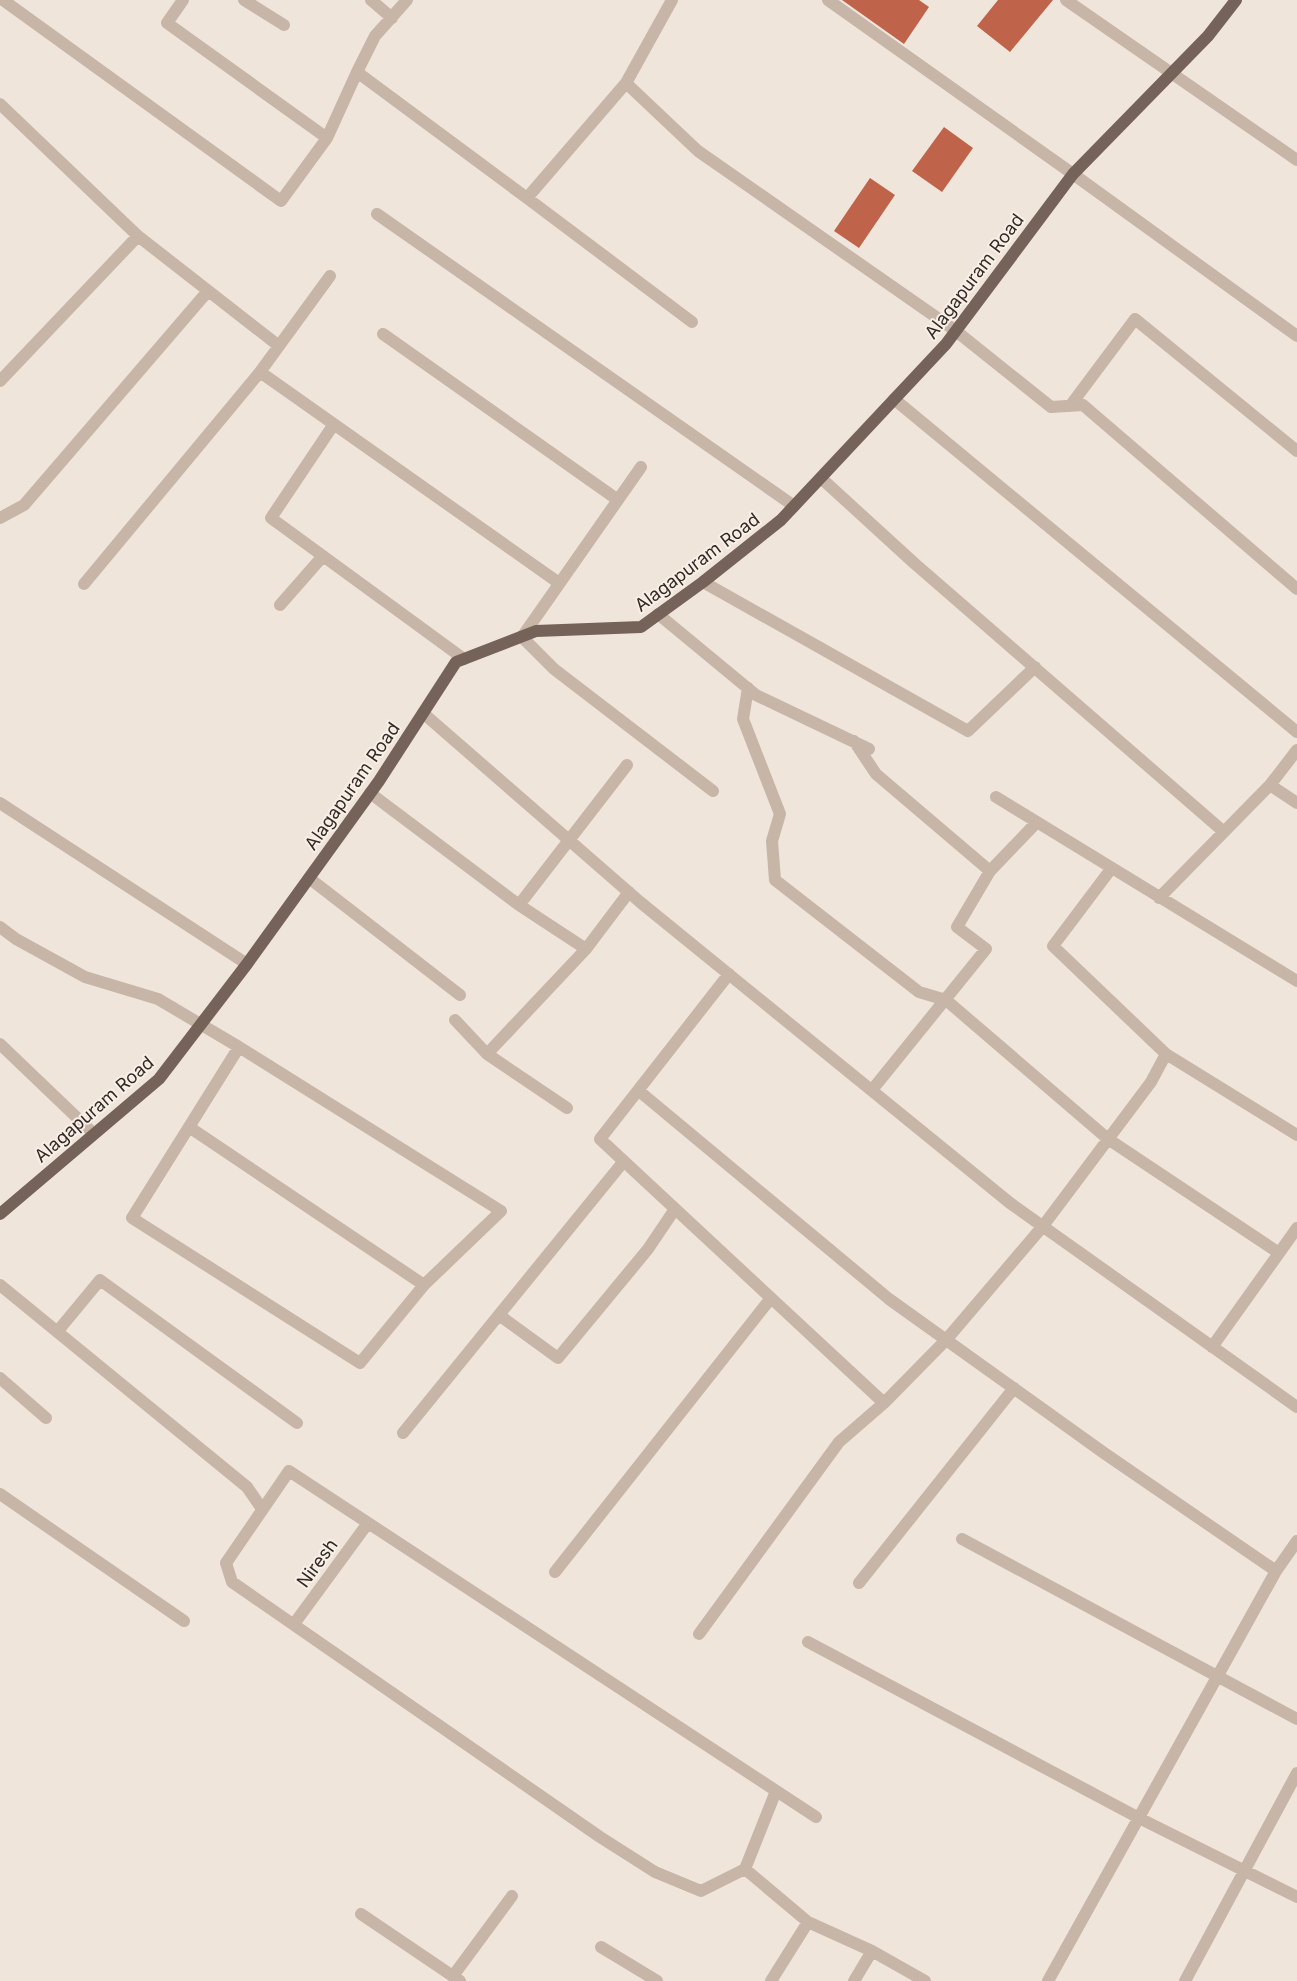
<svg xmlns="http://www.w3.org/2000/svg" width="1297" height="1981" font-family="Inter,sans-serif">
  <style>
    .building { fill: #bf644a }
    .lines { fill: none; stroke-linecap: round; stroke-linejoin: round }
    .minor { stroke: #c7b5a7; stroke-width: 12 }
    .major { stroke: #756259; stroke-width: 12 }
    .labels { text-anchor: middle; dominant-baseline: central; stroke-width: 4; stroke-linejoin: round; paint-order: stroke }
    .street-label { font-size: 18px; fill: #342b27; stroke: #f8f0e7 }
  </style>
  <rect width="100%" height="100%" fill="#f0e5db"/>
  <path class="building" d="M 842,0 L 919,0 L 929,7 L 904,44 Z
    M 998,0 L 1053,0 L 1010,52 L 977,26 Z
    M 944,127 L 973,148 L 942,192 L 912,171 Z
    M 870,178 L 895,195 L 859,248 L 834,231 Z"/>
  <g class="lines">
    <path class="minor" d="M 3,0 L 281,201 L 327,138 L 357,72
      M 183,0 L 167,23 L 327,138
      M 244,0 L 284,25
      M 371,0 L 392,18
      M 407,0 L 375,36 L 357,72 L 527,198 L 626,83
      M 672,0 L 626,83 L 698,151 L 956,331 L 1051,407 L 1083,405 L 1297,589
      M 828,0 L 1073,174 L 1297,336
      M 1066,0 L 1297,160
      M 0,104 L 138,236 L 279,346
      M 527,198 L 692,322
      M 377,214 L 794,506
      M 383,334 L 618,500
      M 260,372 L 559,583
      M 0,381 L 138,236
      M 894,399 L 1297,732
      M 1070,406 L 1135,319 L 1297,451
      M 334,424 L 271,518 L 464,659
      M 641,467 L 522,637 L 554,669 L 713,791
      M 821,478 L 914,563 L 1224,832
      M 0,518 L 24,505 L 208,291
      M 703,582 L 968,731 L 1035,667
      M 84,584 L 260,372 L 330,276
      M 280,605 L 323,556
      M 658,614 L 756,695 L 869,749
      M 748,688 L 743,719 L 780,814 L 772,841 L 775,880 L 919,992 L 946,1000 L 1108,1139 L 1279,1253
      M 423,713 L 640,902 L 1010,1203 L 1297,1407
      M 854,741 L 876,774 L 990,871
      M 1297,750 L 1270,785 L 1297,803
      M 370,793 L 519,905 L 586,949 L 487,1054
      M 996,797 L 1297,981
      M 0,803 L 247,964
      M 1111,869 L 1053,946 L 1166,1054 L 1297,1135
      M 309,878 L 460,995
      M 1159,898 L 1270,785
      M 519,905 L 627,765
      M 0,927 L 16,939 L 85,977 L 158,999 L 239,1047 L 501,1211 L 424,1285 L 360,1363 L 132,1218 L 239,1047
      M 586,949 L 629,892
      M 729,974 L 600,1139 L 884,1403
      M 455,1020 L 487,1054 L 567,1108
      M 0,1044 L 93,1133
      M 872,1090 L 986,949 L 957,927 L 990,871 L 1037,822
      M 639,1091 L 889,1299 L 1104,1453 L 1276,1571
      M 189,1127 L 424,1285
      M 0,1285 L 247,1487 L 262,1509
      M 499,1315 L 558,1358 L 648,1249 L 675,1209
      M 57,1332 L 100,1280 L 297,1423
      M 1212,1347 L 1297,1228
      M 0,1378 L 46,1418
      M 403,1433 L 624,1161
      M 0,1494 L 184,1621
      M 962,1539 L 1297,1719
      M 555,1572 L 771,1298
      M 859,1583 L 1014,1388
      M 294,1624 L 368,1523
      M 699,1634 L 839,1442 L 884,1403 L 946,1340 L 1043,1226 L 1151,1082 L 1166,1054
      M 808,1642 L 1139,1818 L 1297,1897
      M 776,1791 L 745,1869 L 701,1891 L 655,1872 L 600,1837 L 232,1582 L 226,1563 L 289,1471 L 816,1817
      M 745,1869 L 808,1922
      M 361,1914 L 460,1981
      M 601,1947 L 657,1981
      M 453,1976 L 512,1896
      M 771,1981 L 808,1922 L 872,1951 L 925,1981
      M 854,1981 L 872,1951
      M 1048,1981 L 1276,1571 L 1297,1541
      M 1185,1981 L 1297,1773"/>
    <path class="major" d="M 0,1214 L 159,1079 L 247,964 L 379,781 L 456,662 L 536,631 L 641,627 L 703,582 L 781,520 L 946,344 L 1073,174 L 1208,36 L 1236,0"/>
  </g>
  <g class="labels">
    <g class="street-label">
      <text transform="translate(974 276) rotate(-53)">Alagapuram Road</text>
      <text transform="translate(697 562) rotate(-37)">Alagapuram Road</text>
      <text transform="translate(352 786) rotate(-55)">Alagapuram Road</text>
      <text transform="translate(94 1109) rotate(-41)">Alagapuram Road</text>
      <text transform="translate(317 1563) rotate(-54)">Niresh</text>
    </g>
  </g>
</svg>
